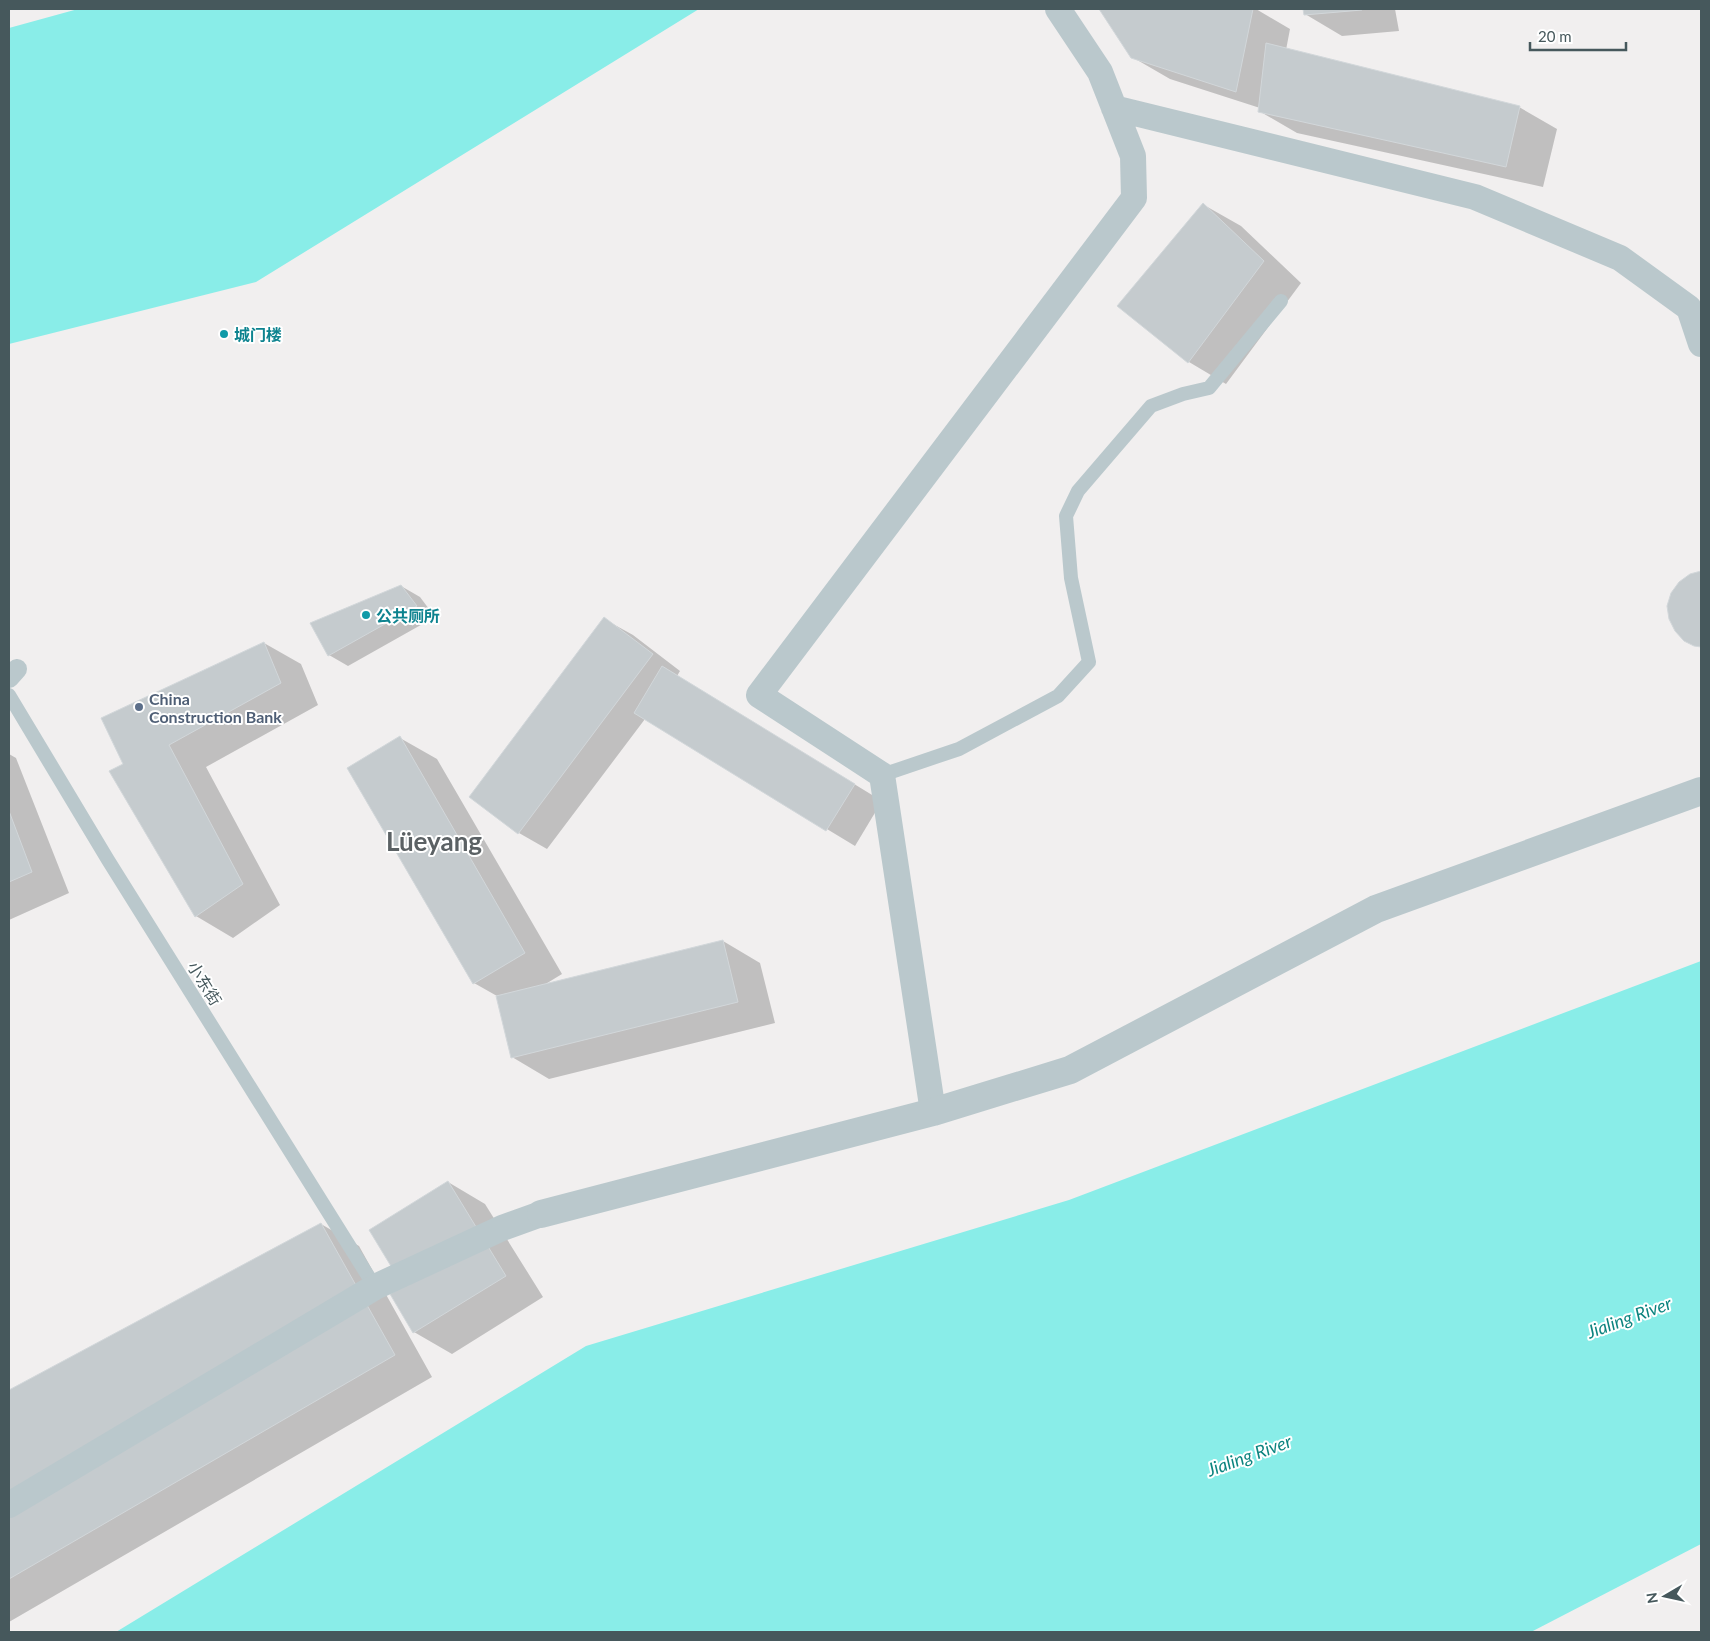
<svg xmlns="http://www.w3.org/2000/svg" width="1710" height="1641" font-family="Lato,'Noto Sans SC',sans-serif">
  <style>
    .water { fill: #89ede8 }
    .shadow { fill: #0003 }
    .building { fill: #c5cbce; stroke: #d2d7da }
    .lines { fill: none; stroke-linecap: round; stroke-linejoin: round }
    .service { stroke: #bac8cc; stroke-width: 14 }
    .pedestrian { stroke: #bac8cc; stroke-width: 20 }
    .minor { stroke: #bac8cc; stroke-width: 26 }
    .tertiary { stroke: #bac8cc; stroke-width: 28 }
    .culture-dot { fill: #0f9aa8; stroke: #fff; stroke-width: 2 }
    .service-dot { fill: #5c6f8a; stroke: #fff; stroke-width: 2 }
    .labels { text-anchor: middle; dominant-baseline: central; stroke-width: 4; stroke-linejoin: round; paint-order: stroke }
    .culture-label { font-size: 16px; font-weight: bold; fill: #0d838f; stroke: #fff; text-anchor: start }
    .service-label { font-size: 16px; font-weight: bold; fill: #4e5e75; stroke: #fff; text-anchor: start }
    .street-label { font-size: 16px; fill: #46585c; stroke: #fff }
    .water-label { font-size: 18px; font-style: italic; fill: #0c847f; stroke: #fff }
    .town-label { font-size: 26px; font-weight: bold; fill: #5b6164; stroke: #fff }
  </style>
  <rect width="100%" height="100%" fill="#f1efef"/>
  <path class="water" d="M 78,9 L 699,9 L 256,282 L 9,344 L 9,28 Z
    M 1701,961 L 1701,1544 L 1531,1632 L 116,1632 L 586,1346 L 1069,1200 Z"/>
  <path class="shadow" d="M 1100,9 L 1256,9 L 1290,29 L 1286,50 L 1519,107 L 1557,129 L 1543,187 L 1297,133 L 1259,111 L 1260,108 L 1170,79 L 1132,57 Z
    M 1304,9 L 1395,9 L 1399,31 L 1342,36 L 1305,14 Z
    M 1204,205 L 1241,226 L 1301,283 L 1226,384 L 1189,362 L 1119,306 Z
    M 1701,572 L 1701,645 L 1695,644 L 1697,646 L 1685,640 L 1690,575 Z
    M 401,586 L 420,597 L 435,617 L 348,666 L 329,655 Z
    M 604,619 L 633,635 L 680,671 L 677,676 L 882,801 L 855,846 L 645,719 L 547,849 L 519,833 Z
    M 264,643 L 301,664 L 318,705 L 206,767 L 280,905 L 233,938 L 196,916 L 111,771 L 125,764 Z
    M 400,738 L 437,759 L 562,974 L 544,985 L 723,941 L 760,963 L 775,1023 L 549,1079 L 512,1057 L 497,996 L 474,983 Z
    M 9,754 L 16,758 L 69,893 L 9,920 Z
    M 448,1182 L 485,1204 L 543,1297 L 452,1354 L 414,1332 L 392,1295 Z
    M 321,1224 L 359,1246 L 432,1377 L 9,1622 L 9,1392 Z"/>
  <path class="building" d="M 1099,9 L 1253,9 L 1236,92 L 1131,58 Z
    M 1303,9 L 1362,9 L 1362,10 L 1304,15 Z
    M 1266,43 L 1520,106 L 1506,167 L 1258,112 Z
    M 1203,203 L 1264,261 L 1188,363 L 1117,306 Z
    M 1701,571 L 1701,647 L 1694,646 L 1684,641 L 1675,631 L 1669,619 L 1667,606 L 1671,593 L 1679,582 L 1690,574 Z
    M 401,585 L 417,606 L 328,656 L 310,623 Z
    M 604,617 L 653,654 L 518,834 L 469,797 Z
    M 264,642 L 281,683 L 169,745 L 243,884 L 195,917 L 109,771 L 123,764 L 101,718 Z
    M 662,666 L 855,784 L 826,831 L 634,713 Z
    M 400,736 L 525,953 L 473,984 L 347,768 Z
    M 9,811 L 32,872 L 9,882 Z
    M 723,940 L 738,1002 L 511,1058 L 496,996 Z
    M 448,1181 L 506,1276 L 413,1333 L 390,1294 L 403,1286 L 369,1230 Z
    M 321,1223 L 395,1355 L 9,1579 L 9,1390 Z"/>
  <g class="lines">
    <path class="service" d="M 9,695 L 108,860 L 375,1287
      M 882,775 L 959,749 L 1058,696 L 1089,662 L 1071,578 L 1066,516 L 1078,491 L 1151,406 L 1183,394 L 1209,388 L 1281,301"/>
    <path class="pedestrian" d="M 9,678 L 17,669"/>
    <path class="minor" d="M 1114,108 L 1475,197 L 1620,258 L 1689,308 L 1701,344
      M 933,1112 L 882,775 L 759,695 L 1134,198 L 1133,156 L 1100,72 L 1058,9
      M 9,1505 L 375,1287 L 502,1228 L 541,1214"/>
    <path class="tertiary" d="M 541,1214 L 933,1112 L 1070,1070 L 1376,909 L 1701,791"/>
  </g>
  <g class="culture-dot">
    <circle cx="224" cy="334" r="5"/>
    <circle cx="366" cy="615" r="5"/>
  </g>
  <circle class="service-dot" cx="139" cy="707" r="5"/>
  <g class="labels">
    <g class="culture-label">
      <text x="234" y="334">城门楼</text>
      <text x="376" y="615">公共厕所</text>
    </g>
    <g class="service-label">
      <text x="149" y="698">China<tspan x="149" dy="18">Construction Bank</tspan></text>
    </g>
    <g class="street-label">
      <text transform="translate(205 983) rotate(58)">小东街</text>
    </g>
    <g class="water-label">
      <text transform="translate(1629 1317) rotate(-20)">Jialing River</text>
      <text transform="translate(1249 1455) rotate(-20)">Jialing River</text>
    </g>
    <g class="town-label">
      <text x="434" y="841">Lüeyang</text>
    </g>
  </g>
  <rect width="1710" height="1641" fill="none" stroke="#46585c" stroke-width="20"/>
  <g transform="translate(1665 1596) rotate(261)" stroke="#ffffff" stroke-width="4" paint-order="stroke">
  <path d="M0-4L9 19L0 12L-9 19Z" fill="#46585c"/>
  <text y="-8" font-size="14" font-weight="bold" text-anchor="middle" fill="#46585c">N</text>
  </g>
  <path d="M1530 42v8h96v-8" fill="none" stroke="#46585c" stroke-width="2.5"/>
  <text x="1538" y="42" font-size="15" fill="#46585c" stroke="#ffffff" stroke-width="4" paint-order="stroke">20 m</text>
</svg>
